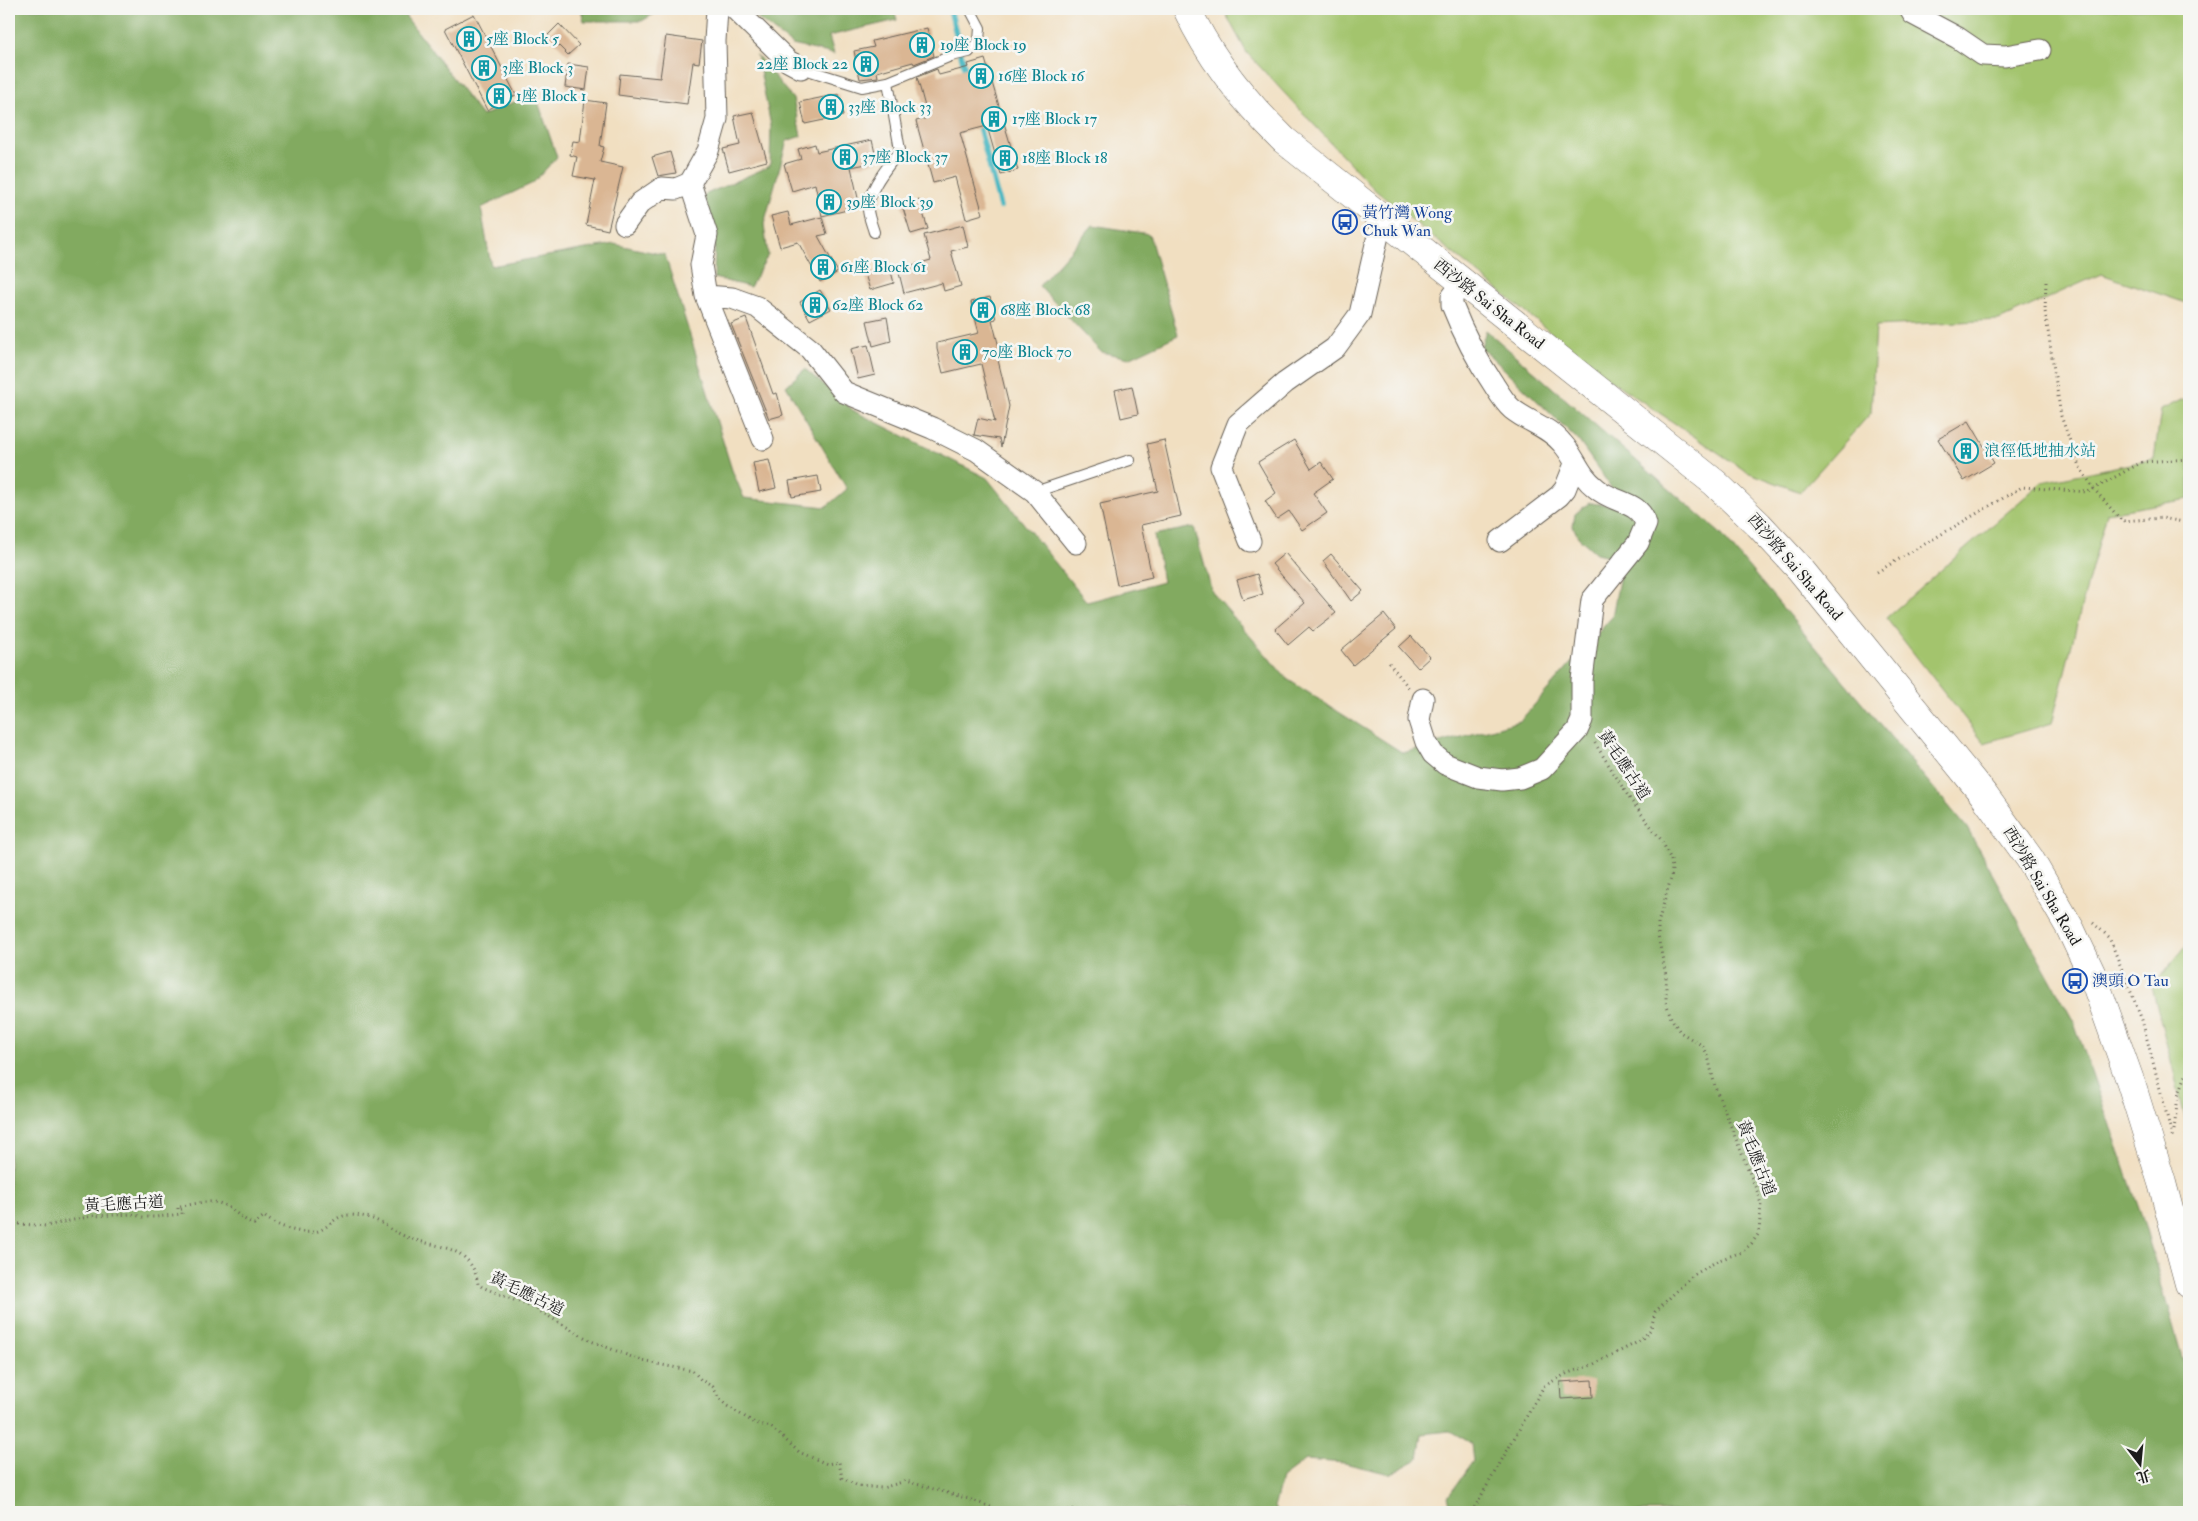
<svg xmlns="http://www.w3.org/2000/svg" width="2198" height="1521" font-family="'IM FELL Double Pica','Noto Serif TC',serif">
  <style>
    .green { fill: #a3c46d; stroke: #607044 }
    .forest { fill: #82aa60; stroke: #4f633e }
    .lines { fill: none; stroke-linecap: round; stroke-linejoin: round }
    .stream { stroke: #4ab8c2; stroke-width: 5.5 }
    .building { fill: #dab693 }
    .service-casing { stroke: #676056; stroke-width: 12 }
    .minor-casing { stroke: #676056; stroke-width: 23 }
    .secondary-casing { stroke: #676056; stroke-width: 29 }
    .path { stroke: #676056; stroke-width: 3; stroke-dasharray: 1 4; stroke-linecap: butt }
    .service { stroke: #fff; stroke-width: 10 }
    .minor { stroke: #fff; stroke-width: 21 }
    .secondary { stroke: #fff; stroke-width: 28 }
    .labels { text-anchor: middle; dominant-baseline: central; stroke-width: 5; stroke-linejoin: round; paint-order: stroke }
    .culture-label { font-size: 16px; fill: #0d838f; stroke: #f6f6f2; text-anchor: start }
    .transit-label { font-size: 16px; fill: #164399; stroke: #f6f6f2; text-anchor: start }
    .street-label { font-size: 16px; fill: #1c1c1c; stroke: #f6f6f2 }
  </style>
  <rect width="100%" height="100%" fill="#f6f6f2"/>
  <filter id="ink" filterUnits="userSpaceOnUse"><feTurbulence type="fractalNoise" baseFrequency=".02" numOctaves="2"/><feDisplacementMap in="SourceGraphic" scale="10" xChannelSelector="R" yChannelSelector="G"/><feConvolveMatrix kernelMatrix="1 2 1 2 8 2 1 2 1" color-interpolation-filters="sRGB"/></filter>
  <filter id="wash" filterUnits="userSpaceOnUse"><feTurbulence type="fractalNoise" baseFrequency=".0096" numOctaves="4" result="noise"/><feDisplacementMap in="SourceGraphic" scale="20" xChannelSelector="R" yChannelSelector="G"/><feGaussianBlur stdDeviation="1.12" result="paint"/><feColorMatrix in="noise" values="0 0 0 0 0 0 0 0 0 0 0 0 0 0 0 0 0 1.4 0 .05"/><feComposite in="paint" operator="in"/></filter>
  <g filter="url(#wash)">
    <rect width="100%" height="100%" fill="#f1dfc1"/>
    <path class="green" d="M 1223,9 L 2189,9 L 2189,304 L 2101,274 L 1999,320 L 1876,326 L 1871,413 L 1800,492 L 1747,472 L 1603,375 L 1375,190 L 1247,53 Z
      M 2189,396 L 2189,499 L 2107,513 L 2080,612 L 2052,723 L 1984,743 L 1886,618 L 2042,482 L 2154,459 L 2161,410 Z
      M 2189,942 L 2189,1133 L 2152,987 Z"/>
    <path class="forest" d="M 9,9 L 400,9 L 482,116 L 535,93 L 557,157 L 533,183 L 481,208 L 491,266 L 614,244 L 665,255 L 732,470 L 744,498 L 826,507 L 847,489 L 786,386 L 805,369 L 854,411 L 987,478 L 1087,602 L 1163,582 L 1154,535 L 1194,527 L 1212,592 L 1287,679 L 1403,753 L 1520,721 L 1612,617 L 1623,559 L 1596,553 L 1578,537 L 1573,526 L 1575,514 L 1589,503 L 1624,506 L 1578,440 L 1481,347 L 1486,330 L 1721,534 L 1967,828 L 2074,1022 L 2145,1226 L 2189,1382 L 2189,1512 L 1453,1512 L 1448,1497 L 1473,1461 L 1471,1443 L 1450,1431 L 1422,1434 L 1418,1459 L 1390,1474 L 1344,1463 L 1306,1460 L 1282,1478 L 1274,1507 L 1277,1512 L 9,1512 Z
      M 581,9 L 662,9 L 642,21 L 584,21 Z
      M 745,9 L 894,9 L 897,20 L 829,36 L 834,54 L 792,45 Z
      M 757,55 L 793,99 L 801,136 L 787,141 L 764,224 L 768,255 L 750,287 L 714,278 L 715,240 L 704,195 L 770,166 L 771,126 Z
      M 1093,225 L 1149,234 L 1178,335 L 1129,358 L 1101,352 L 1039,286 Z"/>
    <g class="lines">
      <path class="stream" d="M 950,9 L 966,74
        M 978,122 L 1000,207"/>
    </g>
    <g id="blocks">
      <path class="building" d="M 474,14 L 516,95 L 487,110 L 445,29 Z
        M 559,24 L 579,45 L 568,55 L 548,35 Z
        M 927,28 L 934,56 L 914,64 L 913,62 L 877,72 L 878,77 L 860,79 L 854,51 L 874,47 L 872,41 Z
        M 666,36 L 702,41 L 699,63 L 693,62 L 687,104 L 618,95 L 620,74 L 660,78 Z
        M 985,59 L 1018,170 L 1001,175 L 987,126 L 960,133 L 983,214 L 966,219 L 955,177 L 933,183 L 916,121 L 928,118 L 917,77 L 937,69 L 939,75 L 969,67 L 968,64 Z
        M 568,64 L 589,67 L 586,90 L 565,87 Z
        M 839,94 L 843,116 L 805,124 L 800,102 Z
        M 585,100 L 606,103 L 600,146 L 604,147 L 600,162 L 623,167 L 608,230 L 586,225 L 595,180 L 573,176 L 577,157 L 570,155 L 573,141 L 580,142 Z
        M 753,112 L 767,161 L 729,171 L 723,149 L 740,145 L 734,116 Z
        M 872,140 L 877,162 L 851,167 L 860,207 L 822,216 L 815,184 L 792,191 L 784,164 L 801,159 L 798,149 L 815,144 L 817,152 Z
        M 670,152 L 676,173 L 658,176 L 652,157 Z
        M 919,200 L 928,229 L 911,234 L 902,205 Z
        M 788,212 L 791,225 L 822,217 L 827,234 L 818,236 L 838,272 L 820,282 L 798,242 L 780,247 L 771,216 Z
        M 963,225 L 968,247 L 951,251 L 961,286 L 944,291 L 942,283 L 904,293 L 898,269 L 931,260 L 924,235 Z
        M 890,268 L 894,283 L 870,290 L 865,274 Z
        M 820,290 L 831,309 L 810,320 L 800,302 Z
        M 990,297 L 996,319 L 992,320 L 1002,359 L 998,360 L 1009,406 L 1001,447 L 999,439 L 974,435 L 978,418 L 995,422 L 981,364 L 943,373 L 937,349 L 937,343 L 979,333 L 971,302 Z
        M 887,317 L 891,341 L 873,346 L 867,321 Z
        M 746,318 L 773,394 L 777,393 L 783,415 L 769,419 L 731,324 Z
        M 868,345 L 875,375 L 858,379 L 851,349 Z
        M 1132,386 L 1138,414 L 1121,418 L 1115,390 Z
        M 1969,421 L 1994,463 L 1964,481 L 1938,439 Z
        M 1164,440 L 1181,516 L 1141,525 L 1152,577 L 1117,585 L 1100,504 L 1158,491 L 1147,444 Z
        M 1294,440 L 1311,469 L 1321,462 L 1333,479 L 1313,493 L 1327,513 L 1302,530 L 1289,511 L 1277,519 L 1265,501 L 1276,493 L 1258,462 Z
        M 769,460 L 776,488 L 759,492 L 753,463 Z
        M 818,476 L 821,492 L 792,497 L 789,481 Z
        M 1285,553 L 1336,613 L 1313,631 L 1309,627 L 1288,645 L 1275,629 L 1305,603 L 1272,564 Z
        M 1331,554 L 1363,591 L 1351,601 L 1323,561 Z
        M 1257,574 L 1263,594 L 1243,600 L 1237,580 Z
        M 1384,614 L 1396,629 L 1353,665 L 1341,650 Z
        M 1411,636 L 1430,657 L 1418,668 L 1399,647 Z
        M 1592,1380 L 1593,1397 L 1561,1399 L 1560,1382 Z"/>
    </g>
  </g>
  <g filter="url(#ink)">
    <use href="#blocks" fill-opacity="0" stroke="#676056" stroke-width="1"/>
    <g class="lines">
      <defs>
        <path id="service" d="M 801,68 L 862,87 L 888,82 L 951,56 L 969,52 L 979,41 L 980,28 L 970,9
          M 874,232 C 872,225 868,216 868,209 C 869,187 888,167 900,150 L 888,82
          M 1035,492 L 1130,460"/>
        <path id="minor" d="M 717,9 L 715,41 L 717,119 L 708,151 L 690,183 L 707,235 L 701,265 L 706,296 L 763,439
          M 735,9 L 788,61 L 801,68
          M 1910,9 L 1913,14 L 1958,38 L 1983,55 L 2005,56 L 2040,50
          M 625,224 L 640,203 L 662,188 L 676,189 L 690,183
          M 706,296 L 732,298 L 757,307 L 810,349 L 844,392 L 932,428 L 976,450 L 1035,492 L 1076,543
          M 1250,541 L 1221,467 L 1238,424 L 1285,383 L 1335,348 L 1360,314 L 1382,218
          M 1500,541 L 1559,496 L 1565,489 L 1575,464
          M 1423,699 L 1419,720 L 1426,742 L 1433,754 L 1445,764 L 1478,777 L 1502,780 L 1520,778 L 1542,769 L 1577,731 L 1582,720 L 1582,680 L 1592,600 L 1638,543 L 1646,524 C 1639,500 1614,504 1596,488 C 1578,474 1576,458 1562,443 C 1549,427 1528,422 1512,409 C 1505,403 1499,393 1494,385 C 1477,360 1463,333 1452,305 L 1452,297 L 1462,284"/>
        <path id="secondary" d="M 1187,9 C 1210,59 1245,102 1284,140 L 1715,483 L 1759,525 L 1800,569 L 1983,794 L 2030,859 L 2070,928 L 2094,979 L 2131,1083 L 2162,1183 L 2189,1284"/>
      </defs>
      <use href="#service" class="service-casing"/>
      <use href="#minor" class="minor-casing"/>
      <use href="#secondary" class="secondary-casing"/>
      <path class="path" d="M 2046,282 L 2045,311 L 2061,416 L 2079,466 L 2094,489 L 2122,521 L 2162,518 L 2189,523
        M 1877,572 L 2022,487 L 2088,492 L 2142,462 L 2189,459
        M 1389,663 L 1409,688
        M 2093,923 L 2109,937 L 2142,1020 L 2173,1139
        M 2174,1130 L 2178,1096 L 2186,1075 L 2189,1073
        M 9,1223 L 46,1226 L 92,1216 L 132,1214 L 142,1217 L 156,1217 L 182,1214 L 182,1209 L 178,1210 L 178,1206 C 190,1206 200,1201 213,1202 C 230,1203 239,1219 254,1224 L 264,1216 C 275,1226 303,1236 318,1231 C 332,1226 334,1215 351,1215 C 378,1216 383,1226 404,1236 C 434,1249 471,1242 478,1284 L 482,1287 L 536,1309 L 591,1341 L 642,1361 L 693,1371 L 701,1380 L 713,1387 L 718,1397 L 727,1406 L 755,1423 L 771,1427 L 799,1452 L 827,1464 L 839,1462 L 842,1478 L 858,1486 L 882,1488 L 906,1481 L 969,1499 L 1004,1512
        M 1033,1512 L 1073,1510 L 1098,1512
        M 1154,1512 L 1161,1509 L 1169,1512
        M 1472,1512 L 1544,1386 L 1568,1373 L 1592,1365 L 1640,1341 L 1651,1329 L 1655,1312 L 1692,1276 L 1719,1260 L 1742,1252 L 1752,1243 L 1759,1233 L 1761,1204 L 1757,1191 L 1715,1087 L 1708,1056 L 1703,1046 L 1680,1032 L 1671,1018 L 1666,1002 L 1666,976 L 1658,936 L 1658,923 L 1671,878 L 1672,869 L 1671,860 L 1662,841 L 1630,799 L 1593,740"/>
      <use href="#service" class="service"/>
      <use href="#minor" class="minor"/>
      <use href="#secondary" class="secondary"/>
    </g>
  </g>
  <defs>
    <symbol id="building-ring" viewBox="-11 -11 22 22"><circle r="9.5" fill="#f6f6f2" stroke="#0f9aa8" stroke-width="1.5"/><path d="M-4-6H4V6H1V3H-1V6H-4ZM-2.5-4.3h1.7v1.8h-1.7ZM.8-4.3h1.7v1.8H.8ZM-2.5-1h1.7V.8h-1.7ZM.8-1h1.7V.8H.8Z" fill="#0f9aa8"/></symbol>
    <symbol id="bus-ring" viewBox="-11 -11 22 22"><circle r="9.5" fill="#f6f6f2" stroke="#1a4fb4" stroke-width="1.5"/><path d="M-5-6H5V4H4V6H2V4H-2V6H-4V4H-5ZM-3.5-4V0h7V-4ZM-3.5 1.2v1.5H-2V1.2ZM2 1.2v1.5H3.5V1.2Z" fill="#1a4fb4"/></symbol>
  </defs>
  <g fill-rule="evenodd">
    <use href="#building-ring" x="455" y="25" width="28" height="28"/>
    <use href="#building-ring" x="908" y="31" width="28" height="28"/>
    <use href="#building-ring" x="852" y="50" width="28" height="28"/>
    <use href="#building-ring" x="470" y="54" width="28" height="28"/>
    <use href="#building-ring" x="967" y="62" width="28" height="28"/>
    <use href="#building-ring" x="485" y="82" width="28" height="28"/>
    <use href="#building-ring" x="817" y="93" width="28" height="28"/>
    <use href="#building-ring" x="980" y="105" width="28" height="28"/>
    <use href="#building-ring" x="831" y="143" width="28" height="28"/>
    <use href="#building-ring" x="991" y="144" width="28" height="28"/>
    <use href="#building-ring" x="815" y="188" width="28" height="28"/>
    <use href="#bus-ring" x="1331" y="208" width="28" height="28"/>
    <use href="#building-ring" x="809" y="253" width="28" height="28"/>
    <use href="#building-ring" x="801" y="291" width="28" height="28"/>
    <use href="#building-ring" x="969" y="296" width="28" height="28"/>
    <use href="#building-ring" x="951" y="338" width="28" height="28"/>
    <use href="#building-ring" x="1952" y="437" width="28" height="28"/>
    <use href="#bus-ring" x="2061" y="967" width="28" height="28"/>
  </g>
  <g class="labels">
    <g class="culture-label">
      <text x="486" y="39">5座 Block 5</text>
      <text x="940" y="45">19座 Block 19</text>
      <text x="848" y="64" text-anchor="end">22座 Block 22</text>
      <text x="502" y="68">3座 Block 3</text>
      <text x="998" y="76">16座 Block 16</text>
      <text x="516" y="96">1座 Block 1</text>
      <text x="848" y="107">33座 Block 33</text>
      <text x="1012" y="119">17座 Block 17</text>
      <text x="862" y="157">37座 Block 37</text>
      <text x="1022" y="158">18座 Block 18</text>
      <text x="846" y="202">39座 Block 39</text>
      <text x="840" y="267">61座 Block 61</text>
      <text x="832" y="305">62座 Block 62</text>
      <text x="1000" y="310">68座 Block 68</text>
      <text x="982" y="352">70座 Block 70</text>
      <text x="1984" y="451">浪徑低地抽水站</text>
    </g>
    <g class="transit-label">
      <text x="1362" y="213">黃竹灣 Wong<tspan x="1362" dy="18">Chuk Wan</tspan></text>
      <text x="2092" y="981">澳頭 O Tau</text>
    </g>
    <g class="street-label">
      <text transform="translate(1489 304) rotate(38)">西沙路 Sai Sha Road</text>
      <text transform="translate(1795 567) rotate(49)">西沙路 Sai Sha Road</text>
      <text transform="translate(1624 765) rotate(57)">黃毛應古道</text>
      <text transform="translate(2042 886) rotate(59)">西沙路 Sai Sha Road</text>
      <text transform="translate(1756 1158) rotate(69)">黃毛應古道</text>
      <text transform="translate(124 1204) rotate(-3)">黃毛應古道</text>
      <text transform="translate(527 1294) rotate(26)">黃毛應古道</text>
    </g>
  </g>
  <rect width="2198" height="1521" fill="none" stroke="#f6f6f2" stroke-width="30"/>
  <g transform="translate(2140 1464) rotate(164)" stroke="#f6f6f2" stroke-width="4" paint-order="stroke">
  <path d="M0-4L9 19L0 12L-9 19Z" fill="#1c1c1c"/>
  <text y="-8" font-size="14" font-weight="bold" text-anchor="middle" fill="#1c1c1c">北</text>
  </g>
</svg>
